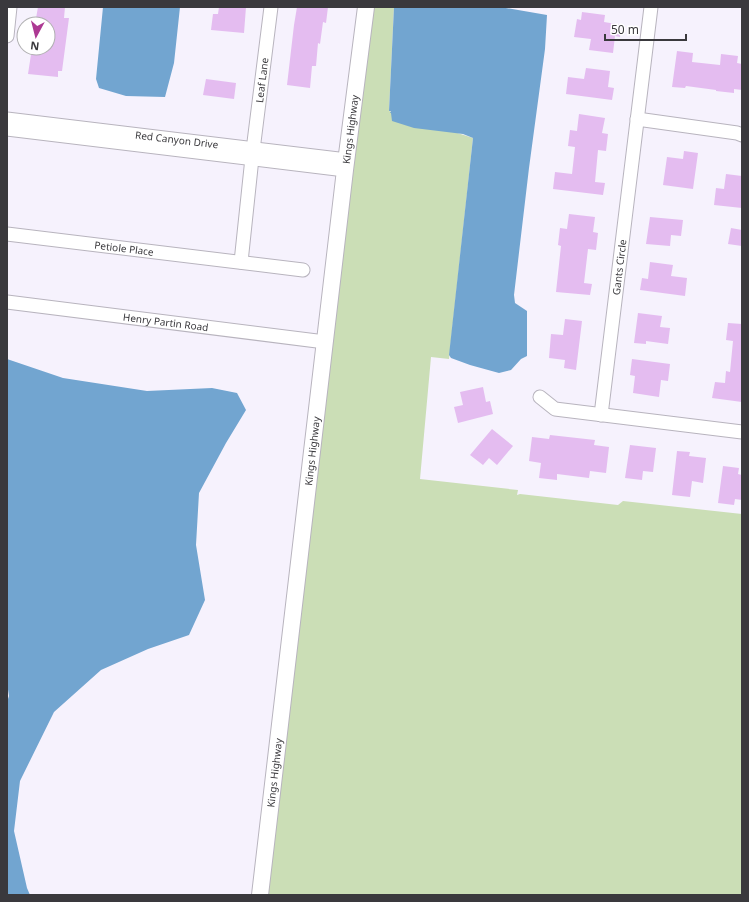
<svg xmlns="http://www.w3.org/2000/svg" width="749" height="902" font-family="'Noto Sans',sans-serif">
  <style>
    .green { fill: #cbdeb6 }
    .water { fill: #72a5d0 }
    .building { fill: #e4bcf0 }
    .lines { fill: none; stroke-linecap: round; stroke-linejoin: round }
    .minor-casing { stroke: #b8b4be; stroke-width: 15 }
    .tertiary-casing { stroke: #b8b4be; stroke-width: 18 }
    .minor { stroke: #fff; stroke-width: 13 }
    .tertiary { stroke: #fff; stroke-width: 16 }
    .labels { text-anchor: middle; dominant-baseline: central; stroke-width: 3.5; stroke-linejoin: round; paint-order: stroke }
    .street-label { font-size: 10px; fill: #3a393d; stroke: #fff }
  </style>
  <rect width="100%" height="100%" fill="#f6f2fd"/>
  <path class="green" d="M 373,7 L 394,7 L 389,111 L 473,138 L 449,359 L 431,357 L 420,479 L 518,490 L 517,495 L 520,494 L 618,505 L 623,501 L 742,514 L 742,895 L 265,895 Z"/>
  <path class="water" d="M 103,7 L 180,7 L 174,63 L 165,97 L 126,96 L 99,88 L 96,79 Z
    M 394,7 L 500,7 L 547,15 L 545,49 L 529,168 L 514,295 L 515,303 L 527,311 L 527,356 L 521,359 L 511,370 L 499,373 L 470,365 L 451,358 L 449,355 L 473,138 L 463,134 L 414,128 L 392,121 L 391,113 L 390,113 L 391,111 L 389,111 Z
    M 7,359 L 63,378 L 147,391 L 212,388 L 237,393 L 246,410 L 226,443 L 199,493 L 196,545 L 205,600 L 189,635 L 148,649 L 101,670 L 54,712 L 20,781 L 14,831 L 27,888 L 30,895 L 7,895 L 7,702 L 9,696 L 7,683 Z"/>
  <path class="building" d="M 38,7 L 65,7 L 64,18 L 69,18 L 62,71 L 58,71 L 58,77 L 28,74 L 32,48 L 48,48 L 48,24 L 35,24 Z
    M 219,7 L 246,7 L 244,33 L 211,30 L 213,14 L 218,14 Z
    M 297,7 L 328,7 L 326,23 L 323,22 L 320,44 L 318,43 L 316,66 L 312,66 L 310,88 L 287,85 L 294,25 Z
    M 582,12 L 605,15 L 604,22 L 622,25 L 620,37 L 615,36 L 613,53 L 589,50 L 591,39 L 574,37 L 577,19 L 581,20 Z
    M 677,51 L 693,53 L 692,62 L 720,65 L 721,54 L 738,56 L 737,63 L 742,64 L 742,90 L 734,89 L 734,93 L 716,91 L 716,90 L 686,86 L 685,88 L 672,87 Z
    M 586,68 L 610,71 L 608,87 L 614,88 L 612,100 L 566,94 L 568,77 L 584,79 Z
    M 206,79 L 236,83 L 234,99 L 203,95 Z
    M 579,114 L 605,118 L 602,133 L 608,134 L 606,151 L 598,150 L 595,182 L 605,183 L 603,195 L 553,189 L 555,172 L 572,174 L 575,147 L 568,146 L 570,130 L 577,131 Z
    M 684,151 L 698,153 L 693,189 L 663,185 L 667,157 L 683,159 Z
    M 726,174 L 742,176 L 742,208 L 714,205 L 716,188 L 724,189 Z
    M 569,214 L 595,217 L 593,232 L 598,233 L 596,250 L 588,249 L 584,283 L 592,284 L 590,295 L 556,292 L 561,246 L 558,245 L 560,228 L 567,229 Z
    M 650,217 L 683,220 L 681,236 L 671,235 L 670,246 L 646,244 Z
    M 731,228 L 742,230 L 742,246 L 728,244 Z
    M 650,262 L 673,265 L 671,276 L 687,278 L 685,296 L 640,290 L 642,278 L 648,279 Z
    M 638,313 L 662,316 L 660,327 L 670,328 L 668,344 L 646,341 L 646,344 L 634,343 Z
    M 565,319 L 582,321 L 576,370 L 564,368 L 565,360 L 549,358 L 551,334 L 563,335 Z
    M 728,323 L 742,324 L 742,402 L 712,398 L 715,382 L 725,383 L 726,371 L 730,372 L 733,341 L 726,340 Z
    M 632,359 L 670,364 L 668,381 L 661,380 L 659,397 L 633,393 L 635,376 L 630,375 Z
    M 483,387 L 486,402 L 490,401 L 493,414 L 458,423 L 454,407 L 463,405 L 460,392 Z
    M 492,429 L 513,446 L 497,465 L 489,458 L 483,465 L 470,455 Z
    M 550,435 L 595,440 L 594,445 L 609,447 L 606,473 L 590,471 L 589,478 L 557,474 L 557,480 L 539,478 L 541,463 L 529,461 L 532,437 L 549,439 Z
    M 630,445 L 656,448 L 653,472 L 643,471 L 642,480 L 625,478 Z
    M 677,451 L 690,452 L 689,456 L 706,458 L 703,483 L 692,481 L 690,497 L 672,495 Z
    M 723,466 L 739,468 L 738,474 L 742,475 L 742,500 L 735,499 L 734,505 L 718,503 Z"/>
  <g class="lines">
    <defs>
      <g id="minor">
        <path d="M 7,36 L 10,7"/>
        <path id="s1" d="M 7,119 L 347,160"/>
        <path d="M 637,119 L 737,133 L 742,135"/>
        <path d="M 7,129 L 345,170"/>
        <path id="s2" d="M 7,234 L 303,270"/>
        <path id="s3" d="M 241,262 L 252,158 L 271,7"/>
        <path id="s4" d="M 7,302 L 325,342"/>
        <path d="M 540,397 L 555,409 L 742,432"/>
        <path id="s5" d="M 601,415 L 651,7"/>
      </g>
      <g id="tertiary">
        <path id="s6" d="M 260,895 L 345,170 L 366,7"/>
      </g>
    </defs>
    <use href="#minor" class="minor-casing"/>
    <use href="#tertiary" class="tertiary-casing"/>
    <use href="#minor" class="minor"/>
    <use href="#tertiary" class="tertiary"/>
  </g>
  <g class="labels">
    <g class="street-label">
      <text stroke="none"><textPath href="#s3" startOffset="183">Leaf Lane</textPath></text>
      <text stroke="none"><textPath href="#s6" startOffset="771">Kings Highway</textPath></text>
      <text stroke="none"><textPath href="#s1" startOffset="171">Red Canyon Drive</textPath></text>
      <text stroke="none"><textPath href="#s2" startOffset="118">Petiole Place</textPath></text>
      <text stroke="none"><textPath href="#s5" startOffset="149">Gants Circle</textPath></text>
      <text stroke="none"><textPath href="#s4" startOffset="160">Henry Partin Road</textPath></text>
      <text stroke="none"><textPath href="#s6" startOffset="447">Kings Highway</textPath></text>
      <text stroke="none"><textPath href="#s6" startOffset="123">Kings Highway</textPath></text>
    </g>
  </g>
  <rect width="749" height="902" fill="none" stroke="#3a393d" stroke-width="16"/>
  <g transform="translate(36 36) rotate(187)"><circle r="19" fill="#ffffff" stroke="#b0b0b1"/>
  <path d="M0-3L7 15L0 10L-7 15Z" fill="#ad3993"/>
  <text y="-6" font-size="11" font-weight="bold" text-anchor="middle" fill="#3a393d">N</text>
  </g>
  <path d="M605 34v6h81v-6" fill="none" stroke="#3a393d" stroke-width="2"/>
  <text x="611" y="34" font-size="12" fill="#3a393d" stroke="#ffffff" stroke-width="3" paint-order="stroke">50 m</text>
</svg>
